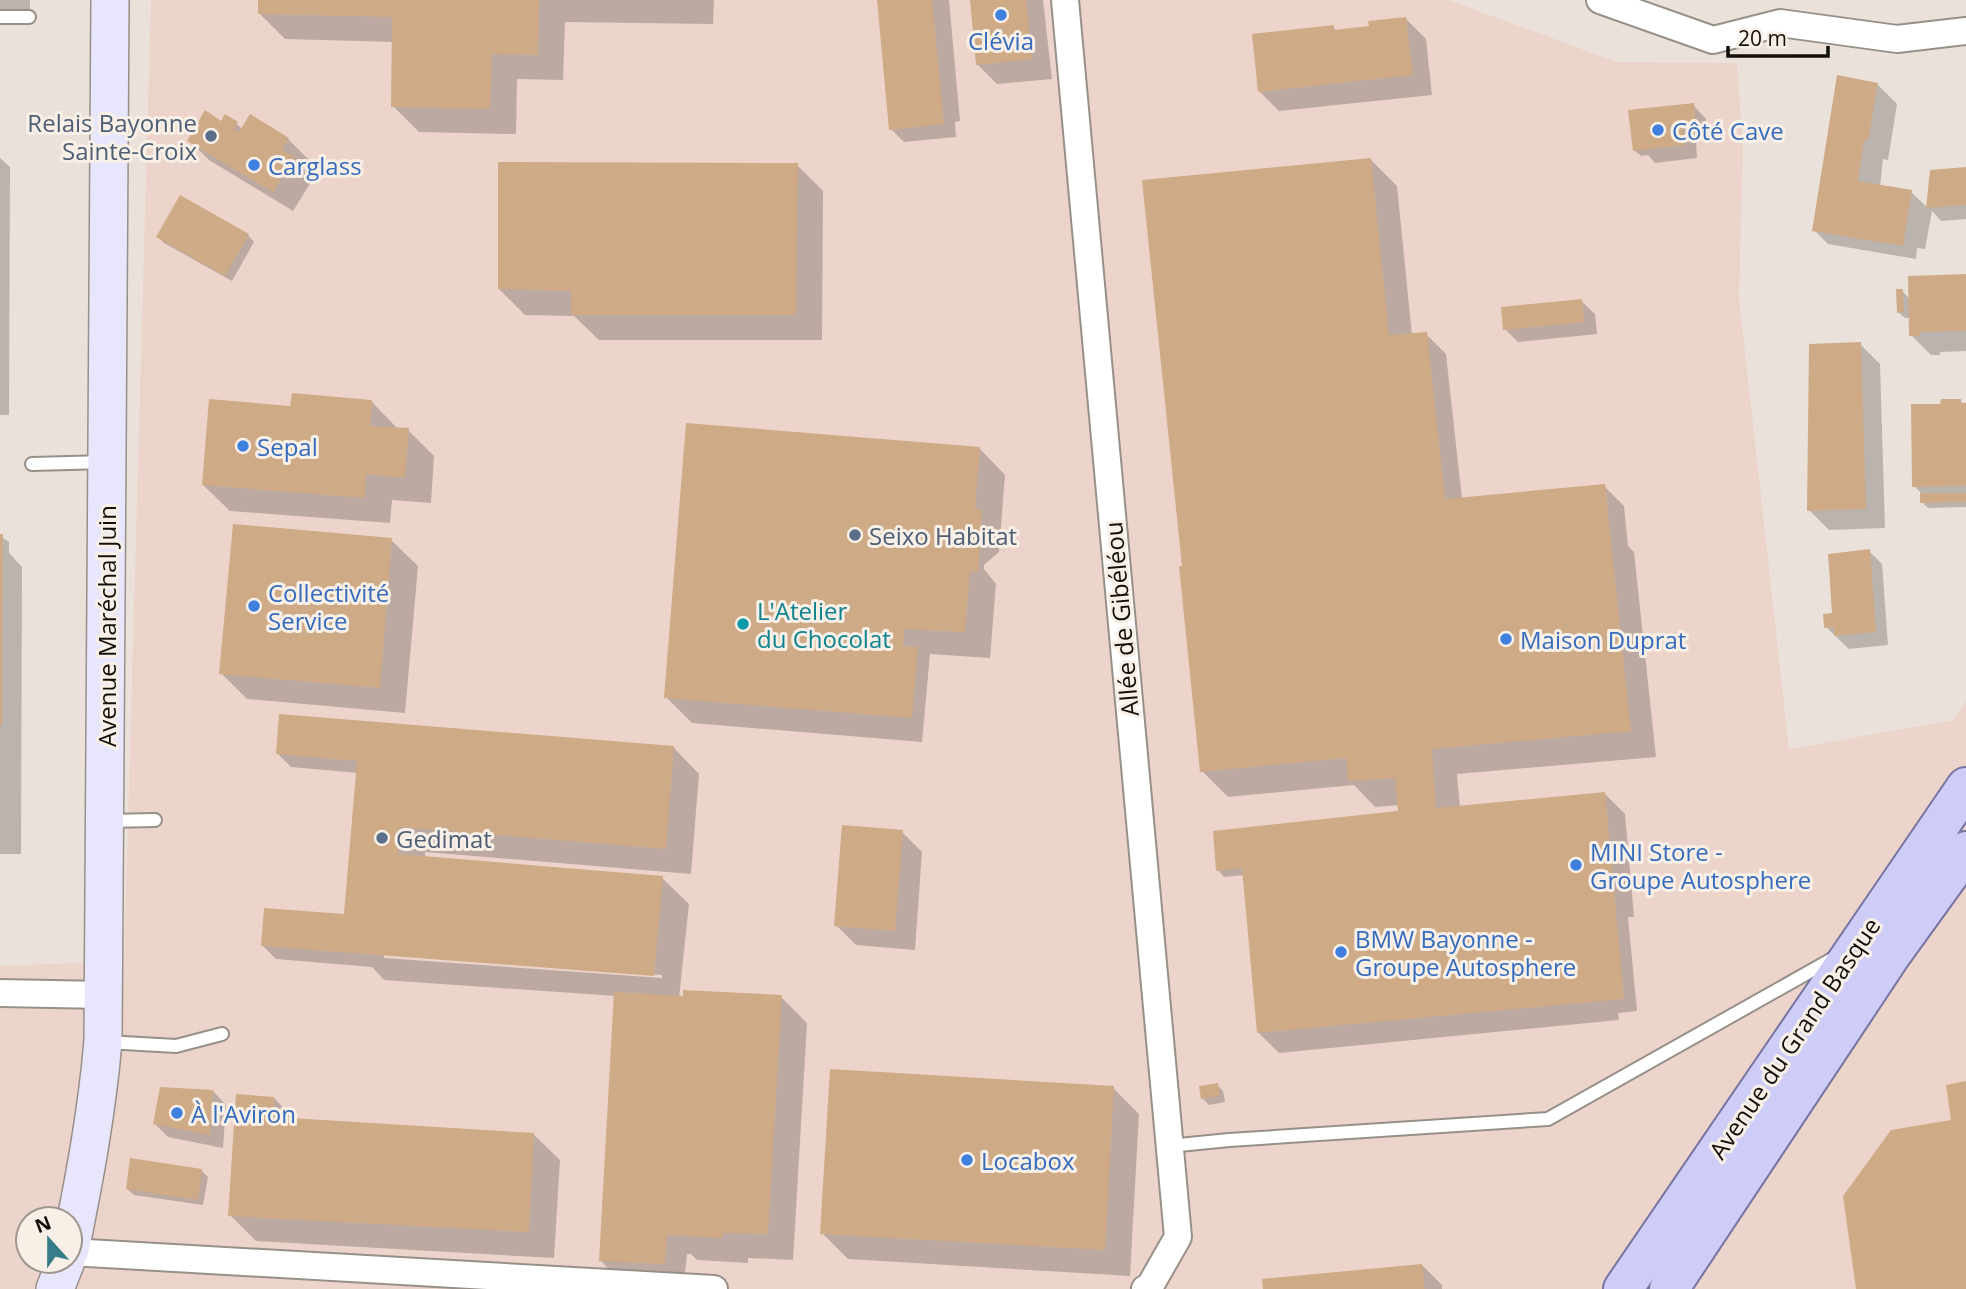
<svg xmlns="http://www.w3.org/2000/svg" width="1966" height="1289" font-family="'Open Sans',sans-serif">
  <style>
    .industrial { fill: #ecd4cb; fill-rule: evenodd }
    .shadow { fill: #0003; fill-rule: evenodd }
    .building { fill: #ceab86 }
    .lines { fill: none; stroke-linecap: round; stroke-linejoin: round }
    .service-casing { stroke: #979088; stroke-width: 16 }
    .minor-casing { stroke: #979088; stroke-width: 30 }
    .secondary-casing { stroke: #979088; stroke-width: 40 }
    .primary-casing { stroke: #7774a2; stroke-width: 42 }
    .service { stroke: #fff; stroke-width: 12 }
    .minor { stroke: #fff; stroke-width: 26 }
    .secondary { stroke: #e7e6fc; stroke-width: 37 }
    .primary { stroke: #cecdf8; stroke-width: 38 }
    .shop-dot { fill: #3f7fe0; stroke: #f8f0e7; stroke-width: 2.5 }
    .service-dot { fill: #5c6f8a; stroke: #f8f0e7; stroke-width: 2.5 }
    .culture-dot { fill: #0f9aa8; stroke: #f8f0e7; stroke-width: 2.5 }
    .labels { text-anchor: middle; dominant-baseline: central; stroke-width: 6; stroke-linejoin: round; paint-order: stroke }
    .shop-label { font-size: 24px; fill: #366cbe; stroke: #f8f0e7; text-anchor: start }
    .service-label { font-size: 24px; fill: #4e5e75; stroke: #f8f0e7; text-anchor: start }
    .culture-label { font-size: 24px; fill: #0d838f; stroke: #f8f0e7; text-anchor: start }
    .street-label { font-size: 24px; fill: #110e0b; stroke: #f8f0e7 }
  </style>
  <rect width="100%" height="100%" fill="#eae2da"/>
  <path class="industrial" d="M 151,0 L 1449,0 L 1616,62 L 1737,63 L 1743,148 L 1739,297 L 1789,749 L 1954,720 L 1966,701 L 1966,1289 L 0,1289 L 0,966 L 124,961 ZM 28,1219 L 70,1219 L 70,1261 L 28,1261 Z"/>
  <path class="shadow" d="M 0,0 L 30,0 L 30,14 L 0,14 Z
    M 260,0 L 714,0 L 713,24 L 565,22 L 563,80 L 517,79 L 516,134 L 419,132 L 393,106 L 394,42 L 285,39 L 259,13 Z
    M 879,0 L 949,0 L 960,121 L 955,122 L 956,137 L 904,142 L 891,129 Z
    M 972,0 L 1043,0 L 1052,79 L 997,84 L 977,64 Z
    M 1406,19 L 1426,39 L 1432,95 L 1279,111 L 1259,91 L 1333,27 L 1337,31 L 1371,28 Z
    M 1877,84 L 1897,104 L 1888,160 L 1883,159 L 1880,187 L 1911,192 L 1928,208 L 1932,171 L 1966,169 L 1966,219 L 1941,221 L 1932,211 L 1925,249 L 1917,248 L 1916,259 L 1828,244 L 1814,230 Z
    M 1693,105 L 1706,119 L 1709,138 L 1696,139 L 1697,158 L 1655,163 L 1648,155 L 1641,156 L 1634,150 Z
    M 222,123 L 237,124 L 243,130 L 288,139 L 308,159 L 303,168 L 313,179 L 293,211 L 209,160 L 189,140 Z
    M 0,158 L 10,167 L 9,415 L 0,415 Z
    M 1371,160 L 1397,186 L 1412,335 L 1426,334 L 1446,354 L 1462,499 L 1604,486 L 1624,506 L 1628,546 L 1634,552 L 1656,757 L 1457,774 L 1460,808 L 1605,794 L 1625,814 L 1634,917 L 1628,917 L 1637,1011 L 1618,1013 L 1619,1020 L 1279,1053 L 1259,1033 L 1245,875 L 1224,877 L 1218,870 L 1403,813 L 1400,805 L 1375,807 L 1354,785 L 1228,797 L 1202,771 L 1184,568 Z
    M 797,165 L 823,191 L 822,340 L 599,340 L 574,316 L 525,315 L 499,289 Z
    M 180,197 L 248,235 L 254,242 L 232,281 L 164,243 L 158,237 Z
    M 1966,276 L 1966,351 L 1940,352 L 1940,355 L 1931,355 L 1911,335 L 1910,318 L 1905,318 L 1898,312 L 1902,291 L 1910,299 Z
    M 1581,301 L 1595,314 L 1597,334 L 1518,342 L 1505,329 Z
    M 1860,344 L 1880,364 L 1885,528 L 1829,530 L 1809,510 Z
    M 371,401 L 397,428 L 408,430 L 434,456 L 431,503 L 392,500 L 390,523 L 230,511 L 203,485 L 295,408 Z
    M 1960,401 L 1966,405 L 1966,507 L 1928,508 L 1922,502 L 1922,494 L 1914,486 L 1942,406 Z
    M 979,448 L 1005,475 L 999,552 L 984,565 L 984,569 L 996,584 L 990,658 L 930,654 L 922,742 L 692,723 L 666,697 Z
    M 0,536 L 9,542 L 9,553 L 22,567 L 21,854 L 0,854 Z
    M 391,540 L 418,566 L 405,713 L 247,699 L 221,673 Z
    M 1869,551 L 1882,564 L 1888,645 L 1849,649 L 1826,627 Z
    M 673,747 L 699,774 L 691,874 L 425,852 L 425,858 L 662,878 L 689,904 L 679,998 L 781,997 L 807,1023 L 793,1260 L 748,1258 L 748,1263 L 697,1260 L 691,1254 L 687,1254 L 684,1283 L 620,1280 L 600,1260 L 616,996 L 384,980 L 372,967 L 276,959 L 263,946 L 346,916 L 358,773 L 291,767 L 278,754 ZM 384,954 L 662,975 L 662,978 L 384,958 Z
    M 902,832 L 922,852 L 915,950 L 856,945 L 836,925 Z
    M 1217,1085 L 1223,1091 L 1225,1102 L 1209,1105 L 1203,1099 Z
    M 1113,1088 L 1139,1114 L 1130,1276 L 848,1259 L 822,1233 Z
    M 213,1091 L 226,1105 L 223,1148 L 168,1137 L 155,1124 Z
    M 274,1098 L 295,1120 L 533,1134 L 560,1160 L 554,1258 L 256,1241 L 230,1215 Z
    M 201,1170 L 208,1177 L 203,1205 L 134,1195 L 127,1189 Z
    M 1422,1265 L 1442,1285 L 1442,1289 L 1265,1289 Z"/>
  <path class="building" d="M 258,0 L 539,0 L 538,55 L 492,54 L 490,109 L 391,107 L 392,17 L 258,14 Z
    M 877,0 L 932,0 L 944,124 L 889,130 Z
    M 970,0 L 1026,0 L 1032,59 L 976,65 Z
    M 1406,17 L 1413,75 L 1258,92 L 1252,34 L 1334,25 L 1334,30 L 1369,26 L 1368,21 Z
    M 1837,75 L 1878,83 L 1868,141 L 1864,140 L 1858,181 L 1912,190 L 1903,246 L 1812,231 Z
    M 1694,103 L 1696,125 L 1683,126 L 1685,145 L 1633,151 L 1628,110 Z
    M 205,110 L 221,121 L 225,114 L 238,122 L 234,129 L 239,132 L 250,114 L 289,138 L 282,150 L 295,157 L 273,192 L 187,141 Z
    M 1371,158 L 1389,335 L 1427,332 L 1445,499 L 1605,484 L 1631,731 L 1432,749 L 1436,808 L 1605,792 L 1624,999 L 1257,1033 L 1242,868 L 1216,871 L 1213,831 L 1398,811 L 1395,778 L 1348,781 L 1346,758 L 1200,772 L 1179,566 L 1182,566 L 1142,180 Z
    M 498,162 L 798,163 L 796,315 L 571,315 L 571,291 L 498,289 Z
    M 1966,167 L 1966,205 L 1926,208 L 1930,170 Z
    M 180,195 L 249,234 L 225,276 L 156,237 Z
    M 1966,274 L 1966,331 L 1920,332 L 1920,336 L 1909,336 L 1908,276 Z
    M 1896,289 L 1903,289 L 1904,312 L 1897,313 Z
    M 1582,299 L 1584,322 L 1503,330 L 1501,307 Z
    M 1861,342 L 1866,509 L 1807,511 L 1809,344 Z
    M 292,393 L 372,400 L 370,426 L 409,428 L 405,478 L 366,474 L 365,498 L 202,485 L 209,399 L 290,406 Z
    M 1941,399 L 1961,399 L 1961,403 L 1966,403 L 1966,486 L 1912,487 L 1911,404 L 1940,404 Z
    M 686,423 L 980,447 L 975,509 L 982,510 L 978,572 L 970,571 L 965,632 L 904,629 L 903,646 L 918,647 L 912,718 L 664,698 Z
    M 1920,493 L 1966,493 L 1966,502 L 1920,503 Z
    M 233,524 L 392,538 L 380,688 L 219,674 Z
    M 0,534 L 3,534 L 2,726 L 0,726 Z
    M 1870,549 L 1876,632 L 1834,636 L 1834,627 L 1824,628 L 1823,614 L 1832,613 L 1828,554 Z
    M 279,714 L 674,746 L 666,849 L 400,827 L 398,854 L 663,876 L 654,976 L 261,946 L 264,908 L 344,914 L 357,761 L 276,754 Z
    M 842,825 L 903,830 L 895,931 L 834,926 Z
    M 683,990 L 782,995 L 768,1234 L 723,1233 L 722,1238 L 667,1235 L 665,1264 L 599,1261 L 614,992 L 683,996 Z
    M 830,1069 L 1114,1086 L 1105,1250 L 820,1234 Z
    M 1966,1081 L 1966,1289 L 1856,1289 L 1843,1196 L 1891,1130 L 1951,1120 L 1946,1085 Z
    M 1218,1083 L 1220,1096 L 1201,1099 L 1199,1086 Z
    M 160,1087 L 213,1090 L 210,1135 L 153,1124 Z
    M 236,1094 L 274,1097 L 274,1117 L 534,1133 L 529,1232 L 228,1216 Z
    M 130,1158 L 202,1169 L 198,1200 L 126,1189 Z
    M 1422,1264 L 1425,1289 L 1263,1289 L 1262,1279 Z"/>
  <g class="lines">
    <defs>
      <path id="service" d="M 0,17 L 29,17
        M 32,464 L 106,462
        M 108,821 L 155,820
        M 106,1042 L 176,1046 L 222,1034
        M 1169,1146 L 1229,1140 L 1548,1119 L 1834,958"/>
      <path id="minor" d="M 1065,0 L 1178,1237 L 1150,1286 L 1145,1289
        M 1600,0 L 1713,40 L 1780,23 L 1897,39 L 1966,31
        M 0,993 L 103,995
        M 70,1252 L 714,1289"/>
      <path id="secondary" d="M 70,1250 C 84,1181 97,1112 103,1041 L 110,0
        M 55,1289 L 66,1261"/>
      <path id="primary" d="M 1623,1289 L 1966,787
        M 1669,1289 L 1891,955 L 1966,851"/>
    </defs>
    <use href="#service" class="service-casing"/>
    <use href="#minor" class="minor-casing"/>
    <use href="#secondary" class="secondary-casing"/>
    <use href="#primary" class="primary-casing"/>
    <use href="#service" class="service"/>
    <use href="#minor" class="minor"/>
    <use href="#secondary" class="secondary"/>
    <use href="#primary" class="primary"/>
  </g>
  <g class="shop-dot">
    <circle cx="1001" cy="15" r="7"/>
    <circle cx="1658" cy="130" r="7"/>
    <circle cx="254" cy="165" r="7"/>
    <circle cx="243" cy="446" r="7"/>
    <circle cx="254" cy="606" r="7"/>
    <circle cx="1506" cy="639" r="7"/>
    <circle cx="1576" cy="865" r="7"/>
    <circle cx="1341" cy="952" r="7"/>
    <circle cx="177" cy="1113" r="7"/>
    <circle cx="967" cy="1160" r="7"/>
  </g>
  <g class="service-dot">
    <circle cx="211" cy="136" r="7"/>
    <circle cx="855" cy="535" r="7"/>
    <circle cx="382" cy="838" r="7"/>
  </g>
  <circle class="culture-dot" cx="743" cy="624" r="7"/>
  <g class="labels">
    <g class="shop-label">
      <text x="1001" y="40" text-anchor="middle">Clévia</text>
      <text x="1672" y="130">Côté Cave</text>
      <text x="268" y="165">Carglass</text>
      <text x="257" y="446">Sepal</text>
      <text x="268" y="592">Collectivité<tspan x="268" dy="28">Service</tspan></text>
      <text x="1520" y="639">Maison Duprat</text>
      <text x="1590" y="851">MINI Store -<tspan x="1590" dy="28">Groupe Autosphere</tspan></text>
      <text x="1355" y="938">BMW Bayonne -<tspan x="1355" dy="28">Groupe Autosphere</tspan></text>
      <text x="191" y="1113">À l'Aviron</text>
      <text x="981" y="1160">Locabox</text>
    </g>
    <g class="service-label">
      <text x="197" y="122" text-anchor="end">Relais Bayonne<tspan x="197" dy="28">Sainte-Croix</tspan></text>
      <text x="869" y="535">Seixo Habitat</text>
      <text x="396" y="838">Gedimat</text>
    </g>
    <g class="culture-label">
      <text x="757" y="610">L'Atelier<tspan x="757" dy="28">du Chocolat</tspan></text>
    </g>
    <g class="street-label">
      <text transform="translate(1121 619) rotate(-95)">Allée de Gibéléou</text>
      <text transform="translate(106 626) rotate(-90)">Avenue Maréchal Juin</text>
      <text transform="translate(1794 1038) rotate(-56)">Avenue du Grand Basque</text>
    </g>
  </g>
  <g transform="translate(49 1240) rotate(339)"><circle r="33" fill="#f8f0e7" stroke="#9c968f" stroke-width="2"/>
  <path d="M0-5L12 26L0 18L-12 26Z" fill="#377d89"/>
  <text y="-10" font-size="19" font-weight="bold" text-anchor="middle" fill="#110e0b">N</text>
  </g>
  <path d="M1728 46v10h100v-10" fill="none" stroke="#110e0b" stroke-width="3.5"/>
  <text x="1738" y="46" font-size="21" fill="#110e0b" stroke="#f8f0e7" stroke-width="5" paint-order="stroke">20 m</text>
</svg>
